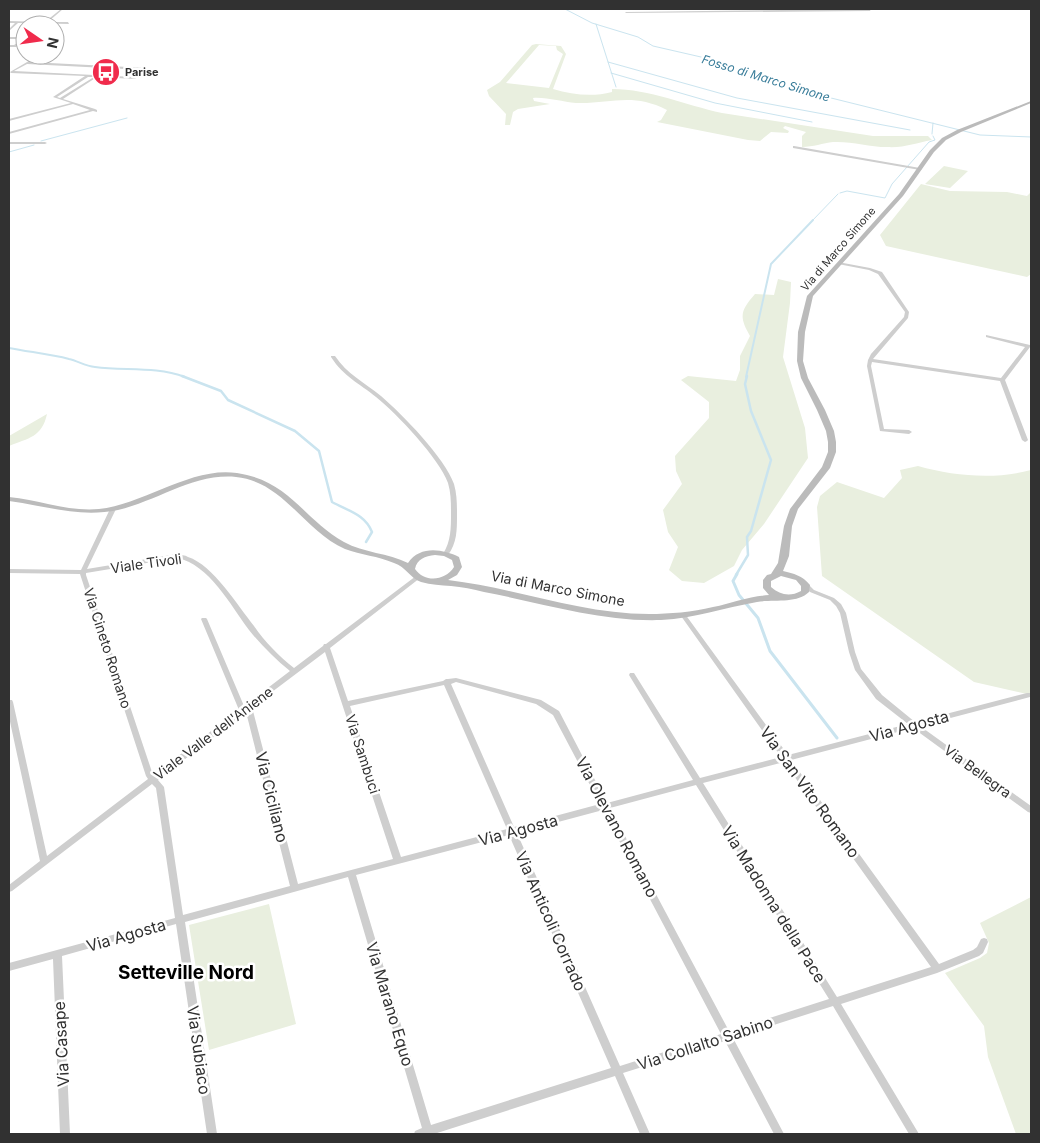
<svg xmlns="http://www.w3.org/2000/svg" width="1040" height="1143" font-family="Inter,sans-serif">
  <style>
    .green { fill: #e9efdf; fill-rule: evenodd }
    .lines { fill: none; stroke-linecap: round; stroke-linejoin: round }
    .stream-far3 { stroke: #cae4ef; stroke-width: 1 }
    .stream-far2 { stroke: #cae4ef; stroke-width: 2 }
    .stream-far1 { stroke: #cae4ef; stroke-width: 2.5 }
    .stream { stroke: #cae4ef; stroke-width: 3 }
    .street { fill: #cecece; fill-rule: evenodd }
    .secondary { fill: #bbb; fill-rule: evenodd }
    .labels { text-anchor: middle; dominant-baseline: central; stroke-width: 5; stroke-linejoin: round; paint-order: stroke }
    .far-poi-label { font-size: 11px; font-weight: bold; fill: #313131; stroke: #fff; text-anchor: start }
    .far-street-label { font-size: 11px; fill: #313131; stroke: #fff }
    .far-water-label { font-size: 12px; font-style: italic; fill: #397d9a; stroke: #fff }
    .street-label { font-size: 14px; fill: #313131; stroke: #fff }
    .near-street-label { font-size: 16px; fill: #313131; stroke: #fff }
    .near-quarter-label { font-size: 19px; font-weight: bold; fill: #000; stroke: #fff }
  </style>
  <rect width="100%" height="100%" fill="#fff"/>
  <path class="green" d="M 536,44 L 561,46 L 566,54 L 553,89 C 573,95 593,97 612,92 L 612,89 C 650,89 685,105 722,113 L 873,136 L 928,136 L 932,140 C 916,143 904,148 887,147 C 869,147 851,141 833,142 C 823,143 813,147 802,147 L 802,136 L 806,132 L 785,126 L 783,128 L 789,131 L 788,133 L 771,132 L 760,141 L 748,140 L 657,122 L 661,120 L 667,110 C 632,92 611,104 576,103 C 562,102 547,97 533,98 L 534,101 L 550,104 L 518,109 L 513,112 L 510,125 L 505,125 L 506,114 L 489,96 L 487,90 L 500,82 L 532,45 ZM 539,45 L 556,46 L 557,50 L 563,54 L 549,88 L 506,83 Z
    M 944,166 L 968,171 L 950,188 L 925,184 Z
    M 921,184 L 950,191 L 1007,192 L 1027,196 L 1031,192 L 1031,274 L 1027,277 L 886,246 L 880,235 Z
    M 778,279 L 791,282 L 790,303 L 783,357 L 805,428 L 808,458 L 764,524 L 742,550 L 734,566 L 704,583 L 682,581 L 669,570 L 678,547 L 668,532 L 663,510 L 682,484 L 676,471 L 675,456 L 709,418 L 709,402 L 681,380 L 688,376 L 736,381 L 740,370 L 740,356 L 750,336 C 739,317 740,311 755,294 L 774,295 Z
    M 47,414 C 42,437 29,438 9,446 L 9,436 Z
    M 918,466 C 954,476 994,480 1031,470 L 1031,695 L 974,682 L 822,576 L 817,507 L 820,496 L 837,482 L 884,498 L 902,478 L 900,470 Z
    M 1031,897 L 1031,1134 L 1016,1134 L 988,1057 L 984,1026 L 945,973 L 980,958 L 987,953 L 989,943 L 980,923 Z
    M 269,904 L 296,1024 L 209,1050 L 189,925 Z"/>
  <g class="lines">
    <path class="stream-far3" d="M 565,9 L 592,23 L 638,37 L 653,46 L 701,57 L 803,91 L 980,135 L 1031,137
      M 596,24 L 616,87
      M 608,62 L 737,98 L 910,130
      M 611,73 L 715,103 L 812,122
      M 932,134 L 933,123
      M 41,141 L 127,118
      M 9,152 L 34,145
      M 840,193 L 847,191 L 885,198 L 892,184 L 929,142 L 935,140 L 933,136
      M 812,221 L 838,194"/>
    <path class="stream-far2" d="M 9,348 C 29,352 50,354 69,359 C 78,361 85,366 95,367 C 125,371 155,366 185,377
      M 746,377 L 771,264 L 813,220"/>
    <path class="stream-far1" d="M 182,376 L 221,391 L 228,400 L 295,431 L 319,451 L 332,502 C 348,511 365,514 372,532 L 366,542
      M 736,575 L 748,555 L 747,537 L 751,531 L 771,460 L 751,411 L 745,384 L 747,376"/>
    <path class="stream" d="M 737,574 L 733,581 L 739,595 L 758,618 L 770,651 L 837,738"/>
    <path class="street" d="M 61,9 L 63,9 L 48,22 L 68,22 L 69,24 L 18,23 L 9,31 L 9,29 L 15,23 L 9,23 L 9,21 L 45,22 Z
      M 871,9 L 870,11 L 625,13 L 626,12 Z
      M 9,37 L 25,37 L 25,40 L 16,47 L 9,47 L 9,45 L 14,45 L 24,39 L 9,39 Z
      M 39,55 L 42,55 L 30,62 L 148,68 L 149,69 L 135,79 L 97,77 L 63,99 L 95,109 L 97,110 L 97,112 L 93,111 L 9,134 L 9,132 L 90,110 L 73,104 L 9,121 L 9,119 L 71,103 L 53,97 L 85,76 L 11,73 L 10,72 ZM 27,64 L 145,70 L 134,77 L 14,71 ZM 88,77 L 94,77 L 60,98 L 57,97 Z
      M 9,142 L 45,142 L 47,143 L 45,144 L 9,144 Z
      M 794,146 L 920,168 L 922,169 L 920,170 L 793,148 L 793,146 Z
      M 838,262 L 870,268 L 882,272 L 909,312 L 908,318 L 873,359 L 1001,378 L 1025,347 L 986,337 L 986,335 L 1030,345 L 1030,347 L 1005,380 L 1028,440 L 1027,441 L 1025,442 L 1022,440 L 1000,381 L 872,362 L 871,366 L 884,429 L 909,430 L 912,432 L 909,434 L 880,431 L 867,366 L 868,360 L 871,354 L 904,317 L 905,312 L 878,274 L 869,270 L 838,264 Z
      M 331,356 L 335,356 C 347,374 364,382 381,396 C 402,414 445,458 454,484 C 457,494 457,505 457,515 C 457,530 457,543 448,555 L 446,556 L 443,554 C 451,541 451,528 451,513 C 451,503 451,493 448,483 C 439,458 397,414 376,397 C 359,383 344,377 331,357 Z
      M 113,507 L 116,509 L 87,569 L 177,554 C 181,555 185,555 188,557 C 213,565 238,606 254,626 C 265,642 279,656 294,668 L 323,646 L 324,644 L 326,644 L 416,576 L 420,576 L 421,577 L 420,578 L 330,648 L 348,701 L 443,681 L 446,679 L 448,679 L 456,678 L 541,700 L 559,711 L 607,803 L 693,780 L 629,675 L 630,673 L 634,673 L 700,778 L 781,757 L 681,616 L 680,615 L 683,613 L 685,614 L 788,755 L 908,724 L 876,699 L 855,670 L 849,652 L 840,613 L 836,606 L 830,600 L 810,592 L 803,585 L 804,584 L 808,584 L 814,590 L 834,598 L 841,604 L 846,613 L 855,652 L 861,669 L 882,695 L 915,722 L 1027,693 L 1030,693 L 1031,695 L 1030,697 L 920,726 L 1031,806 L 1031,813 L 1028,812 L 913,728 L 791,760 L 939,964 L 973,950 L 977,947 L 981,939 L 984,938 L 987,939 L 988,942 L 983,953 L 979,956 L 937,973 L 841,1004 L 919,1134 L 909,1134 L 833,1006 L 733,1038 L 784,1134 L 774,1134 L 725,1041 L 623,1073 L 650,1134 L 640,1134 L 615,1076 L 434,1134 L 414,1134 L 415,1131 L 422,1128 L 348,877 L 185,922 L 217,1134 L 207,1134 L 176,924 L 62,956 L 70,1134 L 60,1134 L 53,959 L 9,971 L 9,963 L 175,918 L 156,788 L 152,784 L 12,891 L 9,892 L 9,885 L 40,861 L 9,717 L 9,700 L 12,700 L 13,702 L 47,856 L 148,779 L 146,776 L 80,574 L 9,573 L 9,569 L 81,570 L 110,509 ZM 177,558 C 209,564 231,606 249,630 C 261,645 275,659 290,671 L 244,706 L 207,619 L 206,618 L 202,618 L 201,619 L 239,710 L 153,775 L 86,575 L 86,573 ZM 325,652 L 393,859 L 298,884 L 252,707 ZM 456,682 L 536,704 L 553,715 L 600,804 L 514,827 L 451,684 ZM 444,685 L 507,829 L 401,857 L 350,706 ZM 246,712 L 290,886 L 183,915 L 164,787 L 158,780 ZM 784,762 L 931,967 L 837,997 L 703,783 ZM 696,785 L 829,999 L 729,1031 L 610,808 ZM 603,810 L 721,1034 L 620,1066 L 517,833 ZM 509,835 L 611,1068 L 431,1125 L 356,875 Z"/>
    <path class="secondary" d="M 1031,101 L 1031,103 L 961,132 L 946,140 L 934,152 L 903,196 L 813,296 L 805,332 L 803,361 L 808,378 L 825,410 L 834,431 L 836,442 L 836,452 L 830,468 L 798,509 L 792,526 L 789,556 L 783,571 C 794,574 802,575 810,585 L 809,592 C 797,604 773,599 757,602 C 723,608 696,618 661,620 C 601,622 542,603 484,592 C 473,589 462,587 451,586 C 441,585 431,585 421,582 C 410,578 406,567 394,563 C 378,556 361,555 345,549 C 304,531 284,482 236,477 C 194,473 158,501 118,510 C 79,518 47,506 9,501 L 9,497 C 39,500 69,512 99,509 C 144,504 192,466 237,473 C 290,481 303,519 344,542 C 364,553 388,553 408,563 C 420,545 443,549 459,557 L 462,567 L 457,575 L 448,580 C 516,588 581,614 649,614 C 670,614 692,612 713,607 C 732,603 750,596 769,595 L 763,588 L 763,580 L 767,575 L 771,574 L 778,563 L 784,526 L 790,509 L 822,467 L 828,452 L 828,442 L 826,431 L 817,410 L 801,378 L 797,361 L 798,332 L 807,296 L 899,194 L 930,150 L 942,138 L 957,130 ZM 435,555 L 444,556 L 452,560 L 454,567 C 445,581 425,583 415,569 C 417,559 425,556 435,555 ZM 781,576 L 796,580 L 801,586 L 801,591 C 790,597 780,595 771,587 L 771,581 Z"/>
  </g>
  <defs>
    <symbol id="bus-disc" viewBox="-11 -11 22 22"><circle r="9.5" fill="#f02b4c" stroke="#fff"/><path d="M-5-6H5V4H4V6H2V4H-2V6H-4V4H-5ZM-3.5-4V0h7V-4ZM-3.5 1.2v1.5H-2V1.2ZM2 1.2v1.5H3.5V1.2Z" fill="#fff"/></symbol>
  </defs>
  <g fill-rule="evenodd">
    <use href="#bus-disc" x="90" y="56" width="32" height="32"/>
  </g>
  <g class="labels">
    <g class="far-poi-label">
      <text x="125" y="72">Parise</text>
    </g>
    <g class="far-street-label">
      <text transform="translate(838 249) rotate(-49)">Via di Marco Simone</text>
    </g>
    <g class="far-water-label">
      <text transform="translate(766 78) rotate(17)">Fosso di Marco Simone</text>
    </g>
    <g class="street-label">
      <text transform="translate(146 563) rotate(-8)">Viale Tivoli</text>
      <text transform="translate(558 588) rotate(11)">Via di Marco Simone</text>
      <text transform="translate(108 648) rotate(72)">Via Cineto Romano</text>
      <text transform="translate(213 733) rotate(-37)">Viale Valle dell'Aniene</text>
      <text transform="translate(363 754) rotate(72)">Via Sambuci</text>
      <text transform="translate(978 771) rotate(36)">Via Bellegra</text>
    </g>
    <g class="near-street-label">
      <text transform="translate(909 726) rotate(-15)">Via Agosta</text>
      <text transform="translate(810 792) rotate(54)">Via San Vito Romano</text>
      <text transform="translate(272 797) rotate(76)">Via Ciciliano</text>
      <text transform="translate(617 827) rotate(62)">Via Olevano Romano</text>
      <text transform="translate(518 830) rotate(-15)">Via Agosta</text>
      <text transform="translate(774 904) rotate(58)">Via Madonna della Pace</text>
      <text transform="translate(551 921) rotate(66)">Via Anticoli Corrado</text>
      <text transform="translate(126 935) rotate(-16)">Via Agosta</text>
      <text transform="translate(390 1004) rotate(73)">Via Marano Equo</text>
      <text transform="translate(705 1043) rotate(-18)">Via Collalto Sabino</text>
      <text transform="translate(61 1044) rotate(-93)">Via Casape</text>
      <text transform="translate(199 1050) rotate(82)">Via Subiaco</text>
    </g>
    <g class="near-quarter-label">
      <text x="186" y="972">Setteville Nord</text>
    </g>
  </g>
  <rect width="1040" height="1143" fill="none" stroke="#313131" stroke-width="20"/>
  <g transform="translate(40 40) rotate(103)"><circle r="24" fill="#ffffff" stroke="#adadad"/>
  <path d="M0-4L9 19L0 12L-9 19Z" fill="#f02b4c"/>
  <text y="-8" font-size="14" font-weight="bold" text-anchor="middle" fill="#313131">N</text>
  </g>
</svg>
